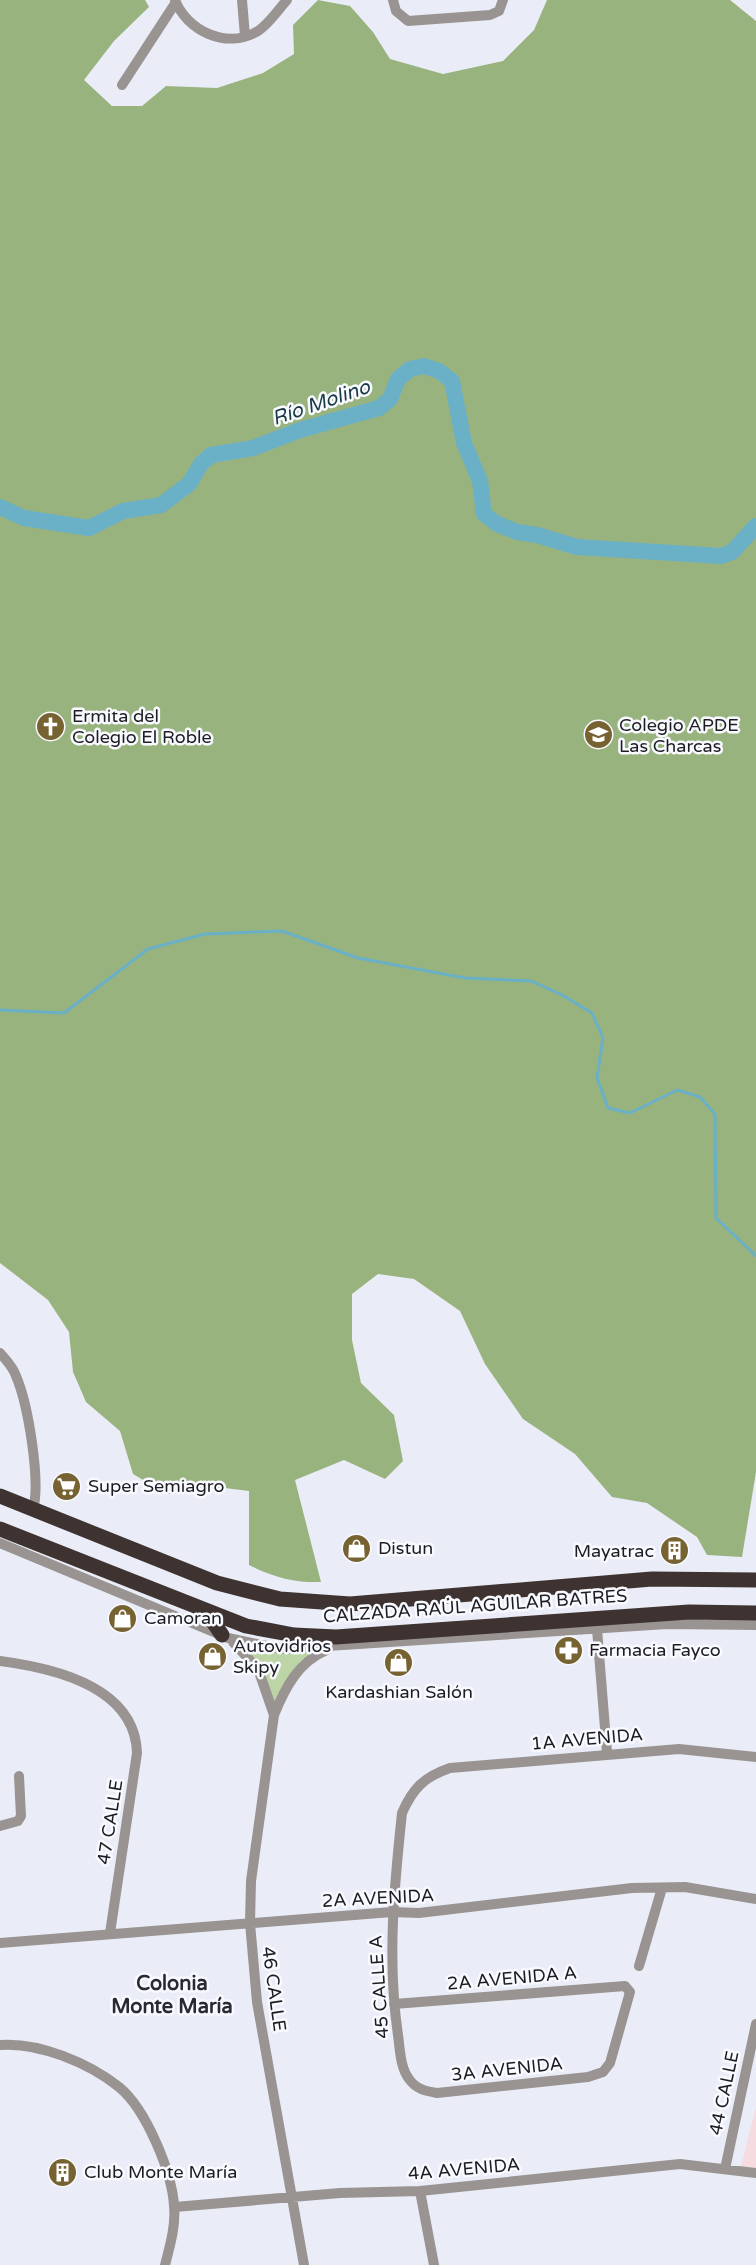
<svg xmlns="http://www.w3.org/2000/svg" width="756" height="2265" font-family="'Varela Round',sans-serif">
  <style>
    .industrial { fill: #f6dce0 }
    .green { fill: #bdd5a6 }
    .forest { fill: #99b37f }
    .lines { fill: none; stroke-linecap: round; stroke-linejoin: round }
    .stream { stroke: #6ab0c7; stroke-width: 3 }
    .river { stroke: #6ab0c7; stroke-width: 16 }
    .minor { stroke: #999492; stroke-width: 10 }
    .highway { stroke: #3e3330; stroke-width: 15 }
    .labels { text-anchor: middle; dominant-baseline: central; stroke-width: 5; stroke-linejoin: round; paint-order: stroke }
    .poi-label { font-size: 18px; fill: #1d1d21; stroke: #f9faff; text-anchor: start }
    .street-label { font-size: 18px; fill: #1d1d21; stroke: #f9faff }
    .water-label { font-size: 20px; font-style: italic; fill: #183a44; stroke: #f9faff }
    .neighbourhood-label { font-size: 20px; font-weight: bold; fill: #282932; stroke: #f9faff }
  </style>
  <rect width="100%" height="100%" fill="#eaedf8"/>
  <path class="industrial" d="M 756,2107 L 756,2168 L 741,2166 Z"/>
  <path class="green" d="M 237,1641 L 276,1650 L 335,1647 L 316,1653 L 274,1715 L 261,1670 Z"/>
  <path class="forest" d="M 0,0 L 145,0 L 149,7 L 114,41 L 84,80 L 112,106 L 142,106 L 166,86 L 217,88 L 263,73 L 294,54 L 293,25 L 318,0 L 350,6 L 373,32 L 390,59 L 443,74 L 503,61 L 534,30 L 547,0 L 730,0 L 756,21 L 756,1472 L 742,1557 L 707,1555 L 697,1537 L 647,1503 L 612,1497 L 575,1454 L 523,1419 L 485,1364 L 460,1311 L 414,1279 L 378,1274 L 352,1294 L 352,1340 L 361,1383 L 394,1415 L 403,1461 L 385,1479 L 344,1460 L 295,1480 L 321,1582 C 294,1583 273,1577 249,1565 L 249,1491 L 225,1488 L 167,1494 L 133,1474 L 120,1431 L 86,1402 L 73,1372 L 69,1332 L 48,1300 L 0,1263 Z"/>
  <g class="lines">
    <path class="stream" d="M 0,1010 L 64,1013 L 148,949 L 205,934 L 282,931 L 358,958 L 465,978 L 531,981 L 562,995 L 592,1013 L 603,1038 L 597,1078 L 608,1108 L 630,1113 L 677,1090 L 700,1097 L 715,1114 L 716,1218 L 756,1256"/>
    <path class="river" d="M 0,507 L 24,518 L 89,528 L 123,511 L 161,505 L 189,484 L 201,464 L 211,455 L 253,448 L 300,430 L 379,408 L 390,399 L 398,379 L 410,369 L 424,366 L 439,371 L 452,381 L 464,443 L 480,481 L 484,514 L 497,524 L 517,532 L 537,535 L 577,547 L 721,556 L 732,552 L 756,526"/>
    <path class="minor" d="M 175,0 C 187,31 227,50 258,31 C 269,24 278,10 287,0
      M 242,0 L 245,36
      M 393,0 L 396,11 L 408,21 L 490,15 L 499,11 L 503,0
      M 122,85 L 176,2
      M 0,1353 C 6,1360 13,1367 16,1376 C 28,1404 41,1481 33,1510
      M 0,1543 L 228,1638 L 281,1649 L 667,1624 L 756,1625
      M 597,1629 L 607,1753
      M 233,1642 L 258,1669 L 274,1715
      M 0,1661 C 54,1668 135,1687 137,1753 L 110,1933
      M 0,1826 L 18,1821 L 21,1816 L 19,1776
      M 0,1943 L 392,1912 L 419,1913 L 632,1888 L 685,1887 L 756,1899
      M 639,1966 L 662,1888
      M 394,2004 L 625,1986 L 630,1992 L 610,2063 L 603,2072 L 588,2077 L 437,2093 C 425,2091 416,2089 409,2079 C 400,2067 400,2049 398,2035 C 387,1960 394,1888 402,1813 C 413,1788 424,1777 450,1768 L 679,1749 L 756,1757
      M 0,2045 C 39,2042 89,2063 119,2087 C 146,2109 172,2172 174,2206 C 176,2225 170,2246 165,2265
      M 725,2169 L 756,2024
      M 420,2191 L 434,2265
      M 175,2207 L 340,2193 L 420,2191 L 680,2164 L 756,2173
      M 304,2265 L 257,2002 L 250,1923 L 251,1881 L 274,1715 C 285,1688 298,1662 327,1650"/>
    <path class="highway" d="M 0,1496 L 217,1583 L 280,1599 L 350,1604 L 652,1579 L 756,1580
      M 0,1529 L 246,1626 L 294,1635 L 336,1637 L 689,1612 L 756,1613
      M 207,1613 L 222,1635"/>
  </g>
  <defs>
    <symbol id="church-disc" viewBox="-11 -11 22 22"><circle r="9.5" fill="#776332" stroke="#f9faff"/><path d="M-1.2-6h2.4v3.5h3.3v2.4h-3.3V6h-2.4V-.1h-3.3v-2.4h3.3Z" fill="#fff"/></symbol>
    <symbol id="school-disc" viewBox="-11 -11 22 22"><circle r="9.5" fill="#776332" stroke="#f9faff"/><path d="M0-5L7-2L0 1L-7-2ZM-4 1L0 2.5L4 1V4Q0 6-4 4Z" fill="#fff"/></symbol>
    <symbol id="supermarket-disc" viewBox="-11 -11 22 22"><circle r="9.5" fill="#776332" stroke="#f9faff"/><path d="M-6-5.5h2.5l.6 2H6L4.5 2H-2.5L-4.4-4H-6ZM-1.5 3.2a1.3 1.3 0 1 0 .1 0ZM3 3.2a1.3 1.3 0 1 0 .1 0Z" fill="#fff"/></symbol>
    <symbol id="shop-disc" viewBox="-11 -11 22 22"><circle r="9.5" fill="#776332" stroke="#f9faff"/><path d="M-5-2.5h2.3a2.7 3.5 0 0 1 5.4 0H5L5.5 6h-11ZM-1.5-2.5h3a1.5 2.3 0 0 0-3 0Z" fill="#fff"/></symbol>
    <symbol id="building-disc" viewBox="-11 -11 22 22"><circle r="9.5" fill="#776332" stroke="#f9faff"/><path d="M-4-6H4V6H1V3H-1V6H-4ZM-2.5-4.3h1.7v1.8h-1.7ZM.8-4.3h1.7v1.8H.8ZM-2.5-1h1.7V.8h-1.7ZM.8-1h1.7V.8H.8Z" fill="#fff"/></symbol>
    <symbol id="pharmacy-disc" viewBox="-11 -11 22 22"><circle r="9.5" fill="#776332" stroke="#f9faff"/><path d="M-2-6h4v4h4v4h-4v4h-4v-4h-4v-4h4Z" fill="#fff"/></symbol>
  </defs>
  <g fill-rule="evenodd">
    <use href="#church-disc" x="34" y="710" width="33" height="33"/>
    <use href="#school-disc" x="582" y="718" width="33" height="33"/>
    <use href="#supermarket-disc" x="50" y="1470" width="33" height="33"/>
    <use href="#shop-disc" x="340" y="1532" width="33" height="33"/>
    <use href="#building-disc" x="658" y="1534" width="33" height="33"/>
    <use href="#shop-disc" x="106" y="1602" width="33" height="33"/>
    <use href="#pharmacy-disc" x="552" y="1634" width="33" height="33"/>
    <use href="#shop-disc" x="196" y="1640" width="33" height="33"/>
    <use href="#shop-disc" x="382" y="1646" width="33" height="33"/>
    <use href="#building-disc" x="46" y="2156" width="33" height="33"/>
  </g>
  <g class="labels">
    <g class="poi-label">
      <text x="72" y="716">Ermita del<tspan x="72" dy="21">Colegio El Roble</tspan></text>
      <text x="619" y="725">Colegio APDE<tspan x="619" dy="21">Las Charcas</tspan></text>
      <text x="88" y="1486">Super Semiagro</text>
      <text x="378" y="1548">Distun</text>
      <text x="654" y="1551" text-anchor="end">Mayatrac</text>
      <text x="144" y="1618">Camoran</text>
      <text x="233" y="1646">Autovidrios<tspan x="233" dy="21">Skipy</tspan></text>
      <text x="589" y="1650">Farmacia Fayco</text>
      <text x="399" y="1692" text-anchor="middle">Kardashian Salón</text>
      <text x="84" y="2172">Club Monte María</text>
    </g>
    <g class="street-label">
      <text transform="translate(475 1606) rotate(-4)">CALZADA RAÚL AGUILAR BATRES</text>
      <text transform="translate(587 1739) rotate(-5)">1A AVENIDA</text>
      <text transform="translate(110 1822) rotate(-81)">47 CALLE</text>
      <text transform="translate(378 1898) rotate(-3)">2A AVENIDA</text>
      <text transform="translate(512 1978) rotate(-5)">2A AVENIDA A</text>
      <text transform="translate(379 1987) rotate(-94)">45 CALLE A</text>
      <text transform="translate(274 1989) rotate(82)">46 CALLE</text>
      <text transform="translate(507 2069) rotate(-6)">3A AVENIDA</text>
      <text transform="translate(724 2093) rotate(-78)">44 CALLE</text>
      <text transform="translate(464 2169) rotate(-5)">4A AVENIDA</text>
    </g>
    <g class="water-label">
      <text transform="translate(321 403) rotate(-19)">Río Molino</text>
    </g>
    <g class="neighbourhood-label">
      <text x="172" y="1984">Colonia<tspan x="172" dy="23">Monte María</tspan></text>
    </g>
  </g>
</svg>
